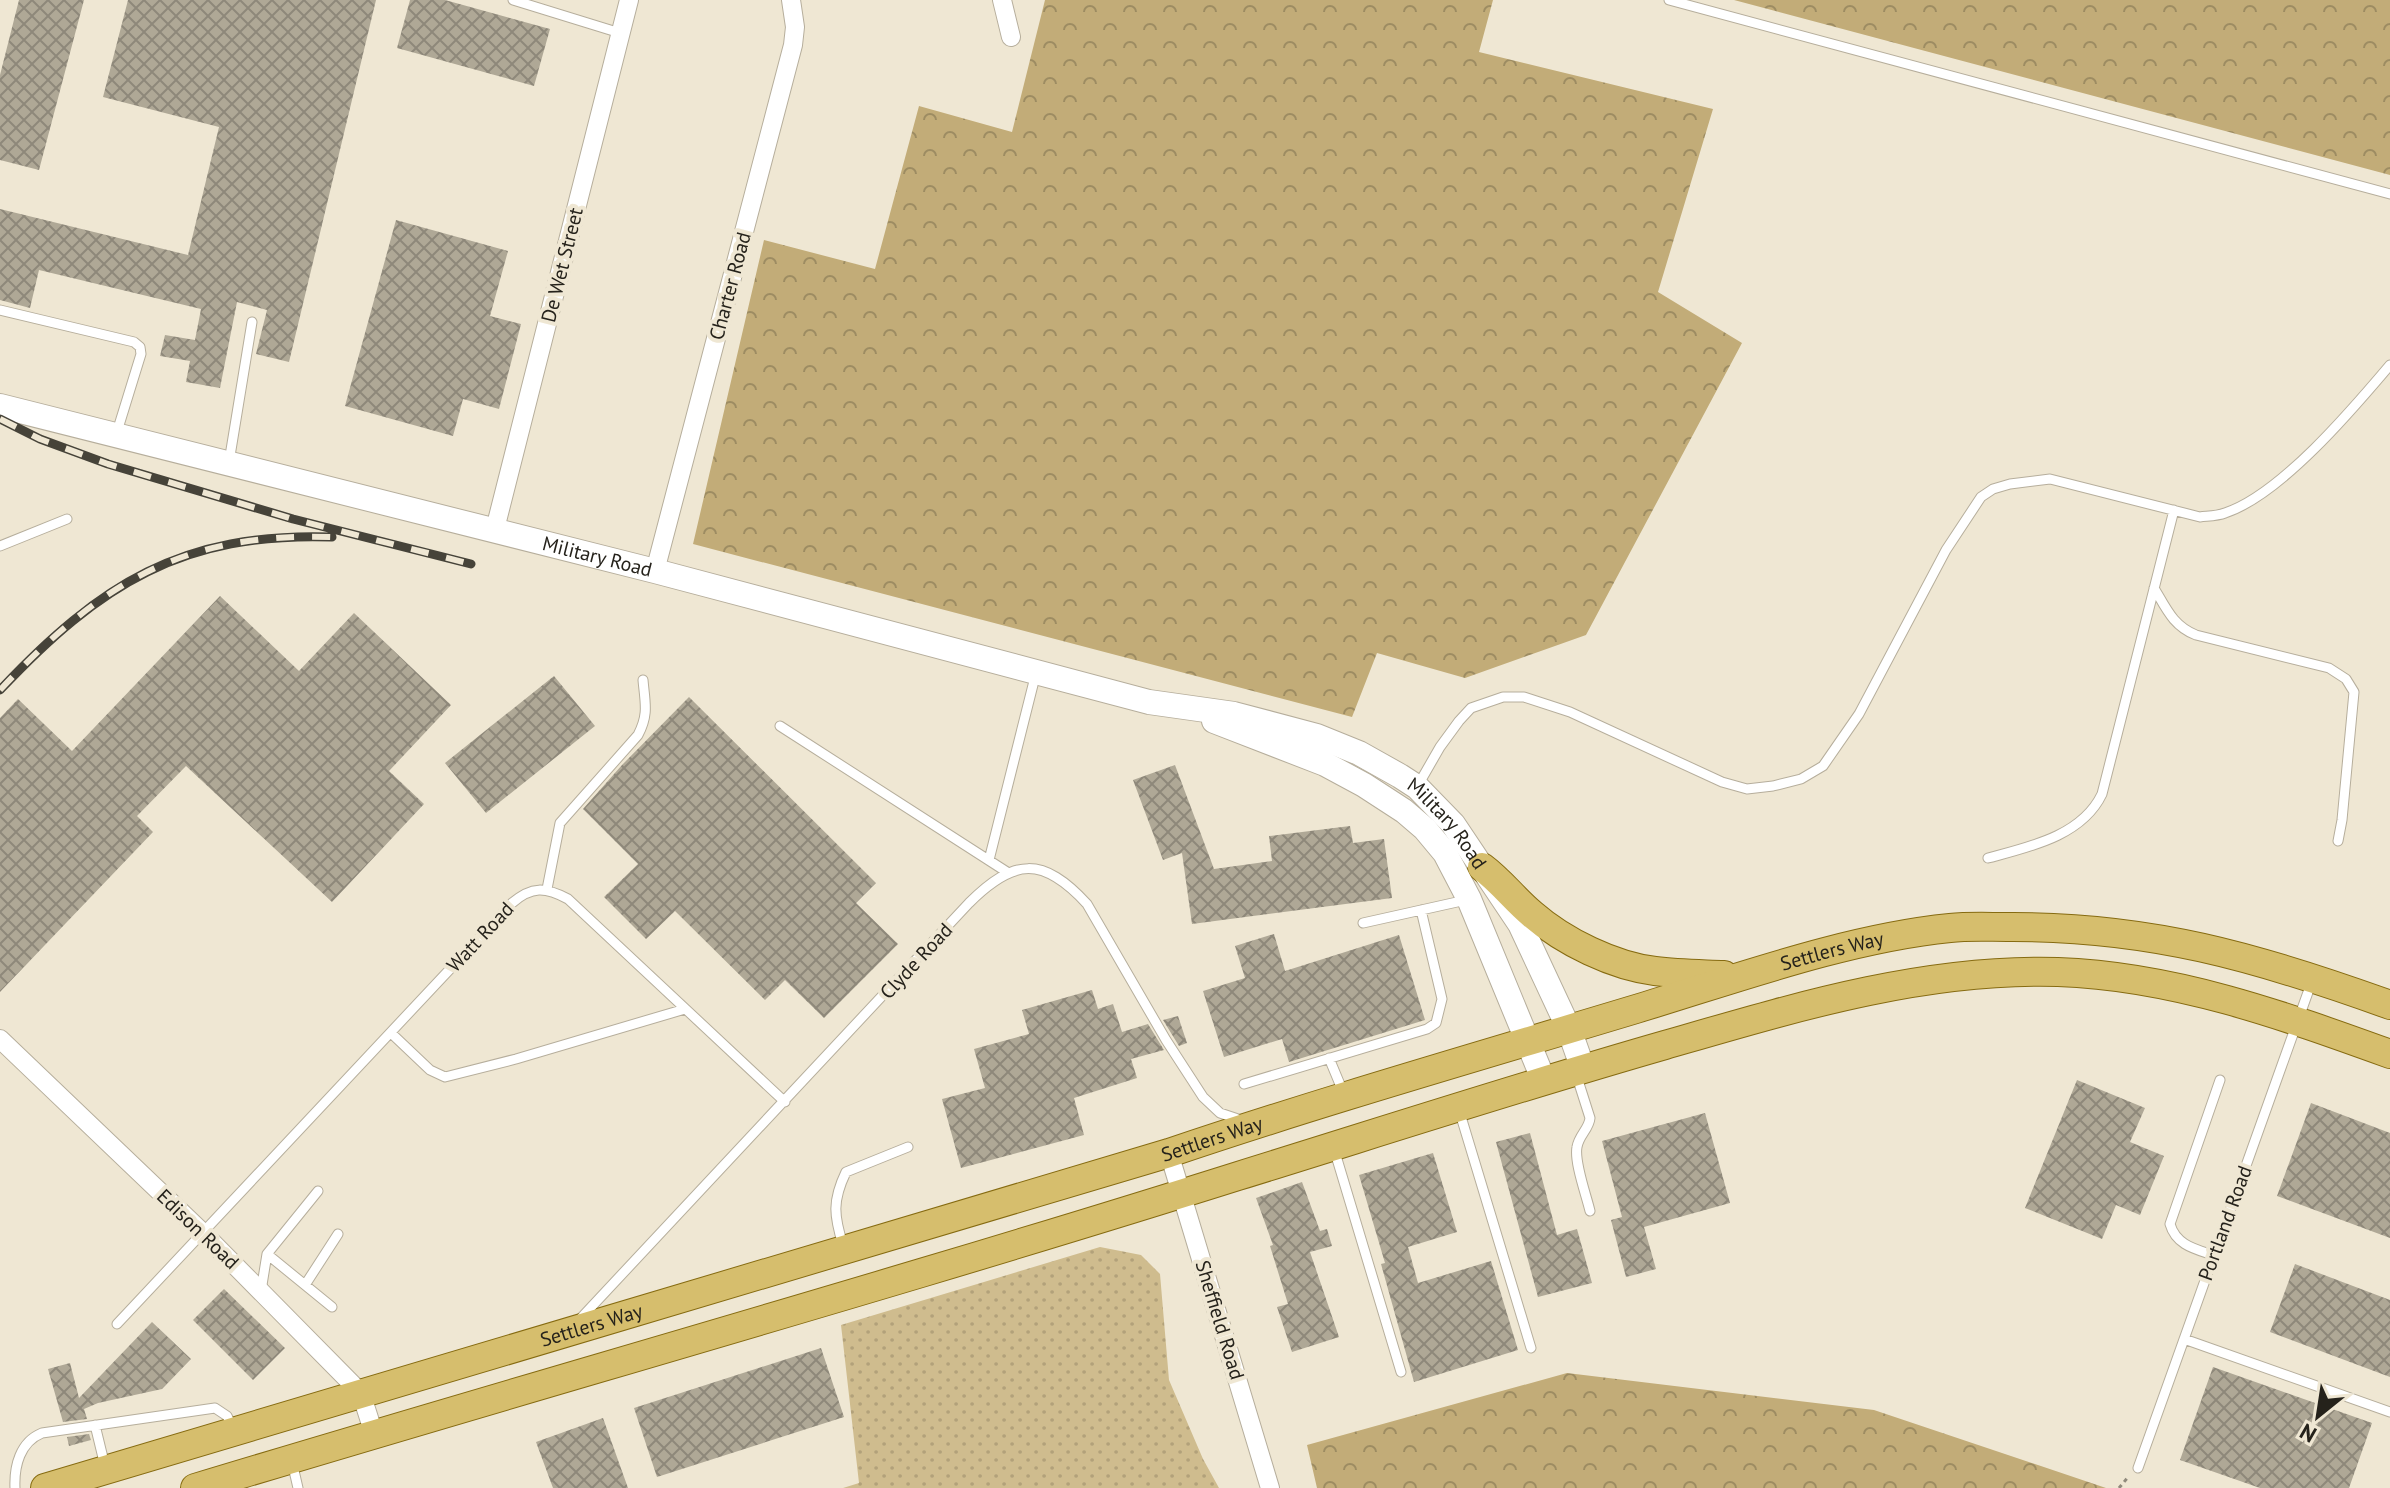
<svg xmlns="http://www.w3.org/2000/svg" width="2390" height="1488" font-family="'PT Sans',sans-serif">
  <style>
    .grass { fill: url(#grass-dots) }
    .forest { fill: url(#forest-crowns) }
    .building { fill: url(#building-cross-hatch) }
    .lines { fill: none; stroke-linecap: round; stroke-linejoin: round }
    .lane-casing { stroke: #b6ae9c; stroke-width: 11 }
    .street-casing { stroke: #b6ae9c; stroke-width: 20 }
    .secondary-casing { stroke: #b6ae9c; stroke-width: 26 }
    .primary-casing { stroke: #866b11; stroke-width: 30 }
    .path { stroke: #908a7c; stroke-width: 3; stroke-dasharray: 4 4; stroke-linecap: butt }
    .lane { stroke: #fff; stroke-width: 9 }
    .street { stroke: #fff; stroke-width: 18 }
    .secondary { stroke: #fff; stroke-width: 24 }
    .primary { stroke: #d6be6d; stroke-width: 28 }
    .rail-casing { stroke: #464339; stroke-width: 9 }
    .rail { stroke: #efe7d3; stroke-width: 6; stroke-dasharray: 18; stroke-linecap: butt }
    .labels { text-anchor: middle; dominant-baseline: central; stroke-width: 8; stroke-linejoin: round; paint-order: stroke }
    .street-label { font-size: 20px; fill: #25221b; stroke: #efe7d3 }
  </style>
  <defs>
    <pattern id="grass-dots" width="8" height="8" patternUnits="userSpaceOnUse" patternTransform="scale(2)"><rect width="8" height="8" fill="#cfbc8e"/><path d="M2 2h.1M6 6h.1" fill="none" stroke="#b2a17a" stroke-width="1.8" stroke-linecap="round"/></pattern>
    <pattern id="forest-crowns" width="20" height="18" patternUnits="userSpaceOnUse" patternTransform="scale(2)"><rect width="20" height="18" fill="#c2ac78"/><path d="M2 6a3 3 0 1 1 6 0M12 15a3 3 0 1 1 6 0" fill="none" stroke="#9d8c62"/></pattern>
    <pattern id="building-cross-hatch" width="8" height="8" patternUnits="userSpaceOnUse" patternTransform="scale(2)"><rect width="8" height="8" fill="#afa896"/><path d="M0 0l8 8M0 8l8-8" fill="none" stroke="#8e887a"/></pattern>
  </defs>
  <rect width="100%" height="100%" fill="#efe7d3"/>
  <path class="grass" d="M 1100,1247 L 1141,1255 L 1160,1274 L 1169,1380 L 1203,1459 L 1219,1488 L 843,1488 L 859,1483 L 841,1325 Z"/>
  <path class="forest" d="M 1045,0 L 1493,0 L 1479,52 L 1713,109 L 1658,292 L 1742,343 L 1586,635 L 1465,678 L 1377,653 L 1352,717 L 693,544 L 764,240 L 875,269 L 919,106 L 1012,132 Z
    M 1734,0 L 2390,0 L 2390,175 Z
    M 1567,1373 L 1874,1410 L 2106,1488 L 1317,1488 L 1307,1445 Z"/>
  <path class="building" d="M 19,0 L 84,0 L 39,170 L 0,160 L 0,75 Z
    M 128,0 L 376,0 L 289,362 L 256,354 L 267,310 L 237,302 L 220,388 L 186,382 L 190,361 L 160,356 L 165,335 L 195,340 L 201,309 L 39,270 L 30,308 L 0,300 L 0,209 L 188,255 L 219,127 L 103,97 Z
    M 410,0 L 445,0 L 550,29 L 534,86 L 397,48 Z
    M 396,220 L 508,251 L 490,316 L 521,324 L 499,409 L 463,399 L 453,436 L 345,406 Z
    M 220,596 L 299,671 L 354,613 L 451,705 L 389,771 L 424,804 L 332,902 L 186,766 L 137,816 L 153,832 L 0,992 L 0,718 L 18,699 L 72,751 Z
    M 554,676 L 595,726 L 486,813 L 445,763 Z
    M 689,697 L 876,883 L 856,903 L 898,944 L 824,1018 L 785,980 L 765,1000 L 675,911 L 646,939 L 604,897 L 638,864 L 583,809 L 622,765 Z
    M 1175,765 L 1214,869 L 1272,861 L 1269,836 L 1350,826 L 1353,843 L 1384,839 L 1392,898 L 1192,924 L 1182,853 L 1163,860 L 1133,780 Z
    M 1274,934 L 1285,971 L 1399,935 L 1425,1020 L 1289,1062 L 1282,1039 L 1224,1057 L 1203,991 L 1245,978 L 1235,946 Z
    M 1092,990 L 1098,1009 L 1113,1004 L 1122,1032 L 1148,1024 L 1164,1050 L 1131,1059 L 1137,1078 L 1074,1098 L 1084,1135 L 961,1168 L 942,1099 L 985,1088 L 974,1049 L 1029,1034 L 1022,1010 Z
    M 1178,1016 L 1187,1043 L 1179,1046 L 1163,1020 Z
    M 2077,1080 L 2145,1108 L 2130,1142 L 2164,1156 L 2140,1215 L 2116,1205 L 2102,1239 L 2025,1208 Z
    M 2311,1103 L 2390,1133 L 2390,1238 L 2277,1196 Z
    M 1705,1113 L 1730,1203 L 1644,1227 L 1656,1269 L 1626,1277 L 1611,1220 L 1622,1217 L 1602,1141 Z
    M 1530,1133 L 1557,1235 L 1577,1229 L 1592,1283 L 1538,1297 L 1496,1142 Z
    M 1433,1153 L 1457,1232 L 1408,1247 L 1418,1283 L 1491,1261 L 1518,1350 L 1414,1382 L 1381,1264 L 1385,1263 L 1359,1175 Z
    M 1302,1182 L 1320,1231 L 1327,1229 L 1332,1246 L 1310,1252 L 1339,1337 L 1292,1352 L 1277,1307 L 1288,1304 L 1270,1246 L 1273,1245 L 1256,1198 Z
    M 2295,1264 L 2390,1300 L 2390,1377 L 2270,1332 Z
    M 224,1289 L 285,1348 L 253,1380 L 193,1320 Z
    M 152,1322 L 191,1359 L 162,1389 L 98,1403 L 84,1409 L 87,1419 L 63,1422 L 48,1369 L 70,1363 L 79,1398 Z
    M 821,1348 L 844,1417 L 657,1477 L 634,1408 Z
    M 2213,1367 L 2372,1423 L 2349,1488 L 2260,1488 L 2180,1460 Z
    M 603,1418 L 628,1488 L 553,1488 L 536,1442 Z
    M 89,1434 L 91,1440 L 69,1446 L 67,1437 Z"/>
  <g class="lines">
    <defs>
      <path id="lane" d="M 513,0 L 620,33
        M 1669,0 L 2390,194
        M 0,310 L 134,342 L 140,347 L 141,354 L 116,435
        M 229,462 L 252,322
        M 0,546 L 67,519
        M 2154,588 C 2166,608 2173,626 2196,635 L 2329,668 L 2346,679 L 2354,692 L 2342,820 L 2338,841
        M 780,726 L 1007,872
        M 1417,787 L 1440,747 L 1459,721 L 1471,708 L 1503,697 L 1524,697 L 1570,712 L 1722,782 L 1747,789 L 1773,786 L 1801,779 L 1823,766 L 1859,714 L 1946,550 L 1981,497 L 1993,489 L 2010,484 L 2050,479 L 2200,517 C 2208,516 2217,516 2225,513 C 2280,495 2352,410 2390,365
        M 1988,858 C 2029,847 2082,836 2102,794 L 2174,510
        M 989,860 L 1036,673
        M 547,889 L 560,823 L 638,735 C 649,714 645,703 643,680
        M 1363,923 L 1466,900
        M 391,1033 L 430,1070 L 445,1077 L 516,1059 L 685,1009
        M 1329,1058 L 1344,1094
        M 1576,1074 L 1590,1118 C 1589,1129 1579,1135 1577,1147 C 1574,1162 1586,1194 1590,1211
        M 1244,1084 L 1427,1029 L 1436,1023 L 1442,999 L 1421,910
        M 1459,1110 L 1531,1348
        M 1334,1149 L 1401,1372
        M 843,1245 C 834,1216 832,1201 846,1172 L 908,1147
        M 267,1254 L 332,1307
        M 2213,1255 C 2195,1249 2176,1245 2170,1224 L 2220,1080
        M 305,1285 L 338,1234
        M 261,1291 L 267,1254 L 318,1191
        M 581,1318 L 969,903 C 1014,858 1043,856 1087,904 L 1166,1040 L 1203,1097 L 1220,1113 L 1241,1120
        M 117,1324 L 512,903 C 532,886 545,887 568,899 L 785,1102
        M 2184,1339 L 2390,1412
        M 95,1425 L 105,1466
        M 292,1462 L 298,1488
        M 2138,1468 L 2312,981
        M 15,1488 C 14,1466 20,1442 42,1433 L 215,1408 L 227,1416 L 233,1428"/>
      <path id="street" d="M 1002,0 L 1011,37
        M 495,529 L 629,0
        M 655,571 L 793,45 L 795,27 L 791,0
        M 0,1039 L 204,1234 L 361,1393 L 374,1434
        M 1169,1153 L 1270,1488"/>
      <g id="secondary">
        <path id="s1" d="M 0,406 L 655,571 L 1149,702 L 1234,714 L 1317,736 L 1359,753 L 1400,776 L 1417,787 L 1453,824 L 1520,924 L 1569,1029 L 1583,1069"/>
        <path d="M 1214,721 L 1325,764 L 1364,785 L 1404,811 L 1425,829 L 1445,853 L 1469,899 L 1544,1081"/>
      </g>
      <g id="primary">
        <path d="M 1482,867 C 1501,881 1514,899 1532,914 C 1564,942 1614,966 1655,971 C 1678,974 1701,974 1724,975"/>
        <path id="s2" d="M 45,1488 L 1169,1153 C 1323,1101 1480,1056 1636,1009 C 1735,979 1848,938 1950,928 C 1968,926 1988,927 2007,927 C 2149,926 2257,957 2390,1005"/>
        <path d="M 195,1488 C 542,1383 892,1285 1238,1176 C 1380,1132 1522,1086 1665,1045 C 1793,1008 1923,968 2058,972 C 2174,976 2282,1015 2390,1054"/>
      </g>
    </defs>
    <use href="#lane" class="lane-casing"/>
    <use href="#street" class="street-casing"/>
    <use href="#secondary" class="secondary-casing"/>
    <use href="#primary" class="primary-casing"/>
    <path class="path" d="M 2119,1488 L 2129,1476"/>
    <use href="#lane" class="lane"/>
    <use href="#street" class="street"/>
    <use href="#secondary" class="secondary"/>
    <use href="#primary" class="primary"/>
    <defs>
      <path id="rail" d="M 0,419 L 40,439 L 108,464 L 293,519 L 471,564
        M 0,690 C 100,584 182,532 332,537"/>
    </defs>
    <use href="#rail" class="rail-casing"/>
    <use href="#rail" class="rail"/>
  </g>
  <g class="labels">
    <g class="street-label">
      <text transform="translate(562 265) rotate(-76)">De Wet Street</text>
      <text transform="translate(730 286) rotate(-75)">Charter Road</text>
      <text stroke="none"><textPath href="#s1" startOffset="616">Military Road</textPath></text>
      <text stroke="none"><textPath href="#s1" startOffset="1518">Military Road</textPath></text>
      <text transform="translate(480 937) rotate(-47)">Watt Road</text>
      <text stroke="none"><textPath href="#s2" startOffset="1866">Settlers Way</textPath></text>
      <text transform="translate(916 961) rotate(-47)">Clyde Road</text>
      <text stroke="none"><textPath href="#s2" startOffset="1218">Settlers Way</textPath></text>
      <text transform="translate(2225 1223) rotate(-70)">Portland Road</text>
      <text transform="translate(198 1229) rotate(44)">Edison Road</text>
      <text transform="translate(1220 1320) rotate(73)">Sheffield Road</text>
      <text stroke="none"><textPath href="#s2" startOffset="570">Settlers Way</textPath></text>
    </g>
  </g>
  <g transform="translate(2318 1416) rotate(210)" stroke="#efe7d3" stroke-width="6" paint-order="stroke">
  <path d="M0-6L14 30L0 20L-14 30Z" fill="#25221b"/>
  <text y="-12" font-size="22" font-weight="bold" text-anchor="middle" fill="#25221b">N</text>
  </g>
</svg>
